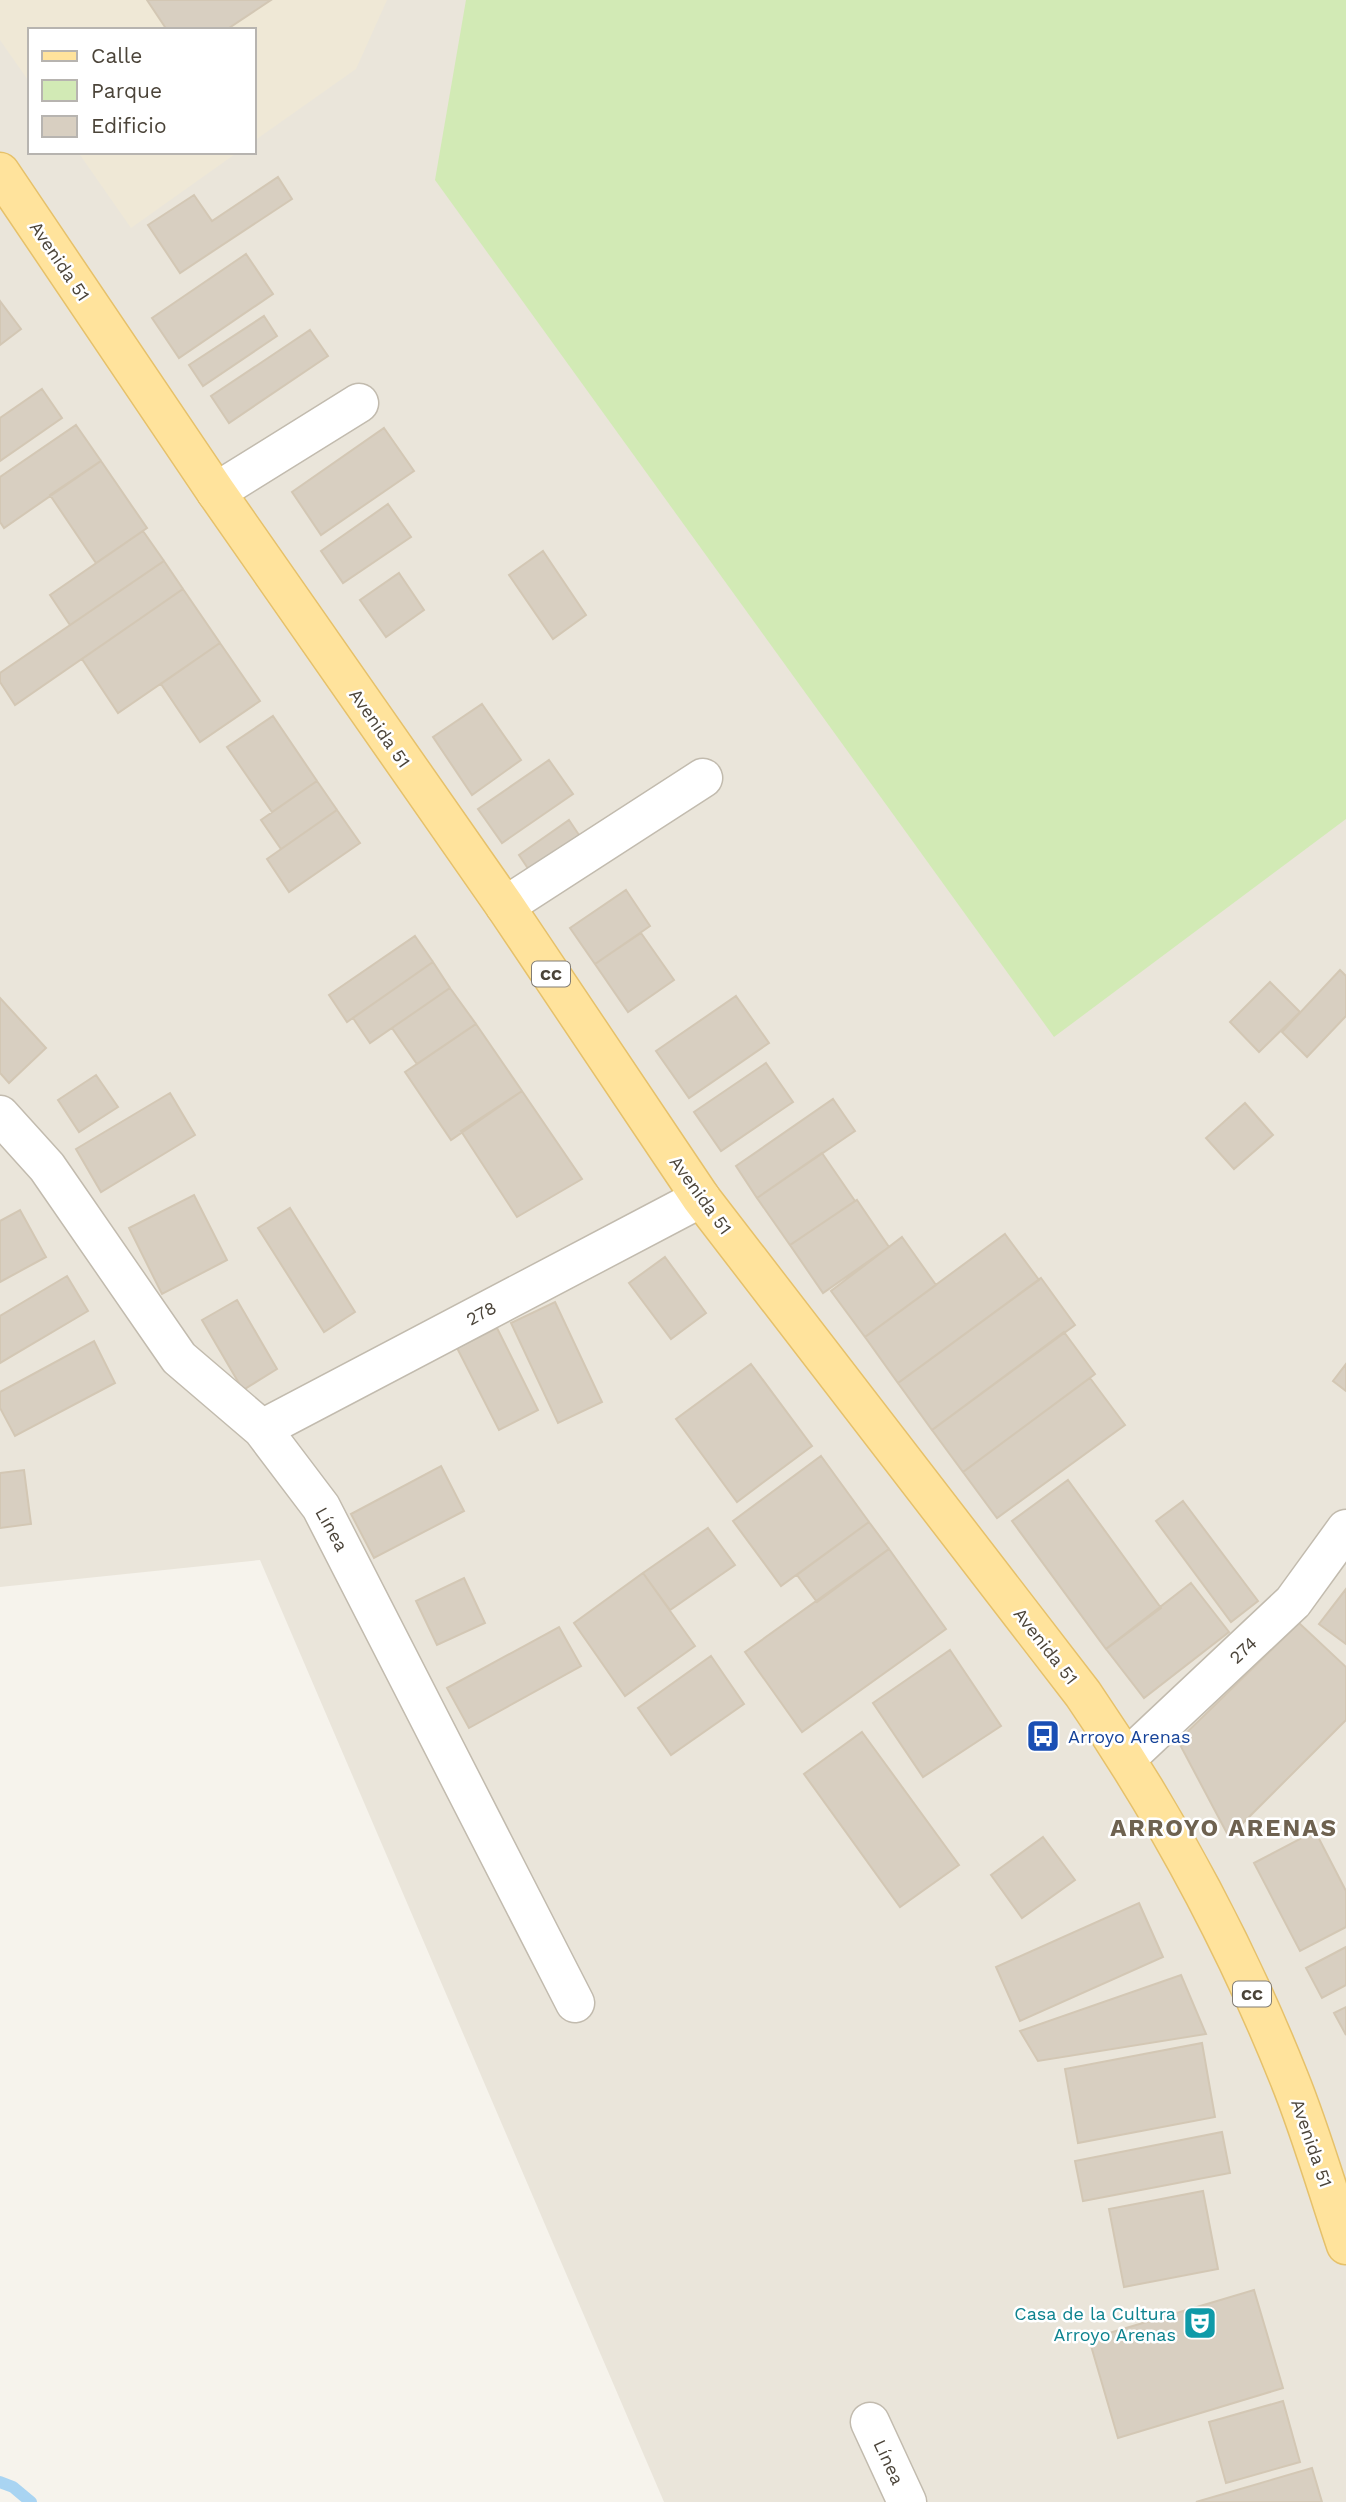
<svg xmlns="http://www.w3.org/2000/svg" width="1346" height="2502" font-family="'Work Sans',sans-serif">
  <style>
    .residential { fill: #eae5da; fill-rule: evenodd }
    .education { fill: #efe8d6 }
    .green { fill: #d2eab5 }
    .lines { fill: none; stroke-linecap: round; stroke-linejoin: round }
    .stream { stroke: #a9d4f2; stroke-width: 12 }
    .building { fill: #d8cfc1; stroke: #d3c7b4; stroke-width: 2 }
    .minor-casing { stroke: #c2bbae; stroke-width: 41 }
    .major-casing { stroke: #e6c16a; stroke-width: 41 }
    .minor { stroke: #fff; stroke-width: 38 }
    .major { stroke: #ffe39c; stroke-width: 38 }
    .labels { text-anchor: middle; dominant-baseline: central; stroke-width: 5; stroke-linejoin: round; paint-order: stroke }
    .shield { fill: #fff; stroke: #817c74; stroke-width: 2 }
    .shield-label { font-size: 16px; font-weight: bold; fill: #4b4439 }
    .street-label { font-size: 18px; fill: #4b4439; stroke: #fff }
    .transit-label { font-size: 18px; fill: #164399; stroke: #fff; text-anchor: start }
    .culture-label { font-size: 18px; fill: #0d838f; stroke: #fff; text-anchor: end }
    .district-label { font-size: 24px; font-weight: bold; letter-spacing: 2px; fill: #6e6250; stroke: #fff }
  </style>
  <rect width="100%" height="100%" fill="#f6f3ec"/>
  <path class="residential" d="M 0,0 L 1346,0 L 1346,2502 L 664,2502 L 260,1560 L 0,1587 ZM 30,30 L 254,30 L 254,152 L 30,152 Z"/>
  <path class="education" d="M 0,0 L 387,0 L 356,69 L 254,141 L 254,30 L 30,30 L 30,83 L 0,40 Z
    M 78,152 L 238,152 L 131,228 Z"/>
  <path class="green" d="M 466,0 L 1346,0 L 1346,819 L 1054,1037 L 435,180 Z"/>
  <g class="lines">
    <path class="stream" d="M 0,2482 L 13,2487 L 31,2502"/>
  </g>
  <path class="building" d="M 147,0 L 271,0 L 226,30 L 167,30 Z
    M 278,177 L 292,199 L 180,273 L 148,225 L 194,195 L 212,221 Z
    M 246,254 L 273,294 L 179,358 L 152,318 Z
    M 0,301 L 21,329 L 0,345 Z
    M 264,316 L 277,336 L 203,386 L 189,365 Z
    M 310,330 L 328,356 L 229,423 L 211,396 Z
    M 42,389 L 62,418 L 0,461 L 0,418 Z
    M 76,425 L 101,461 L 4,528 L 0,522 L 0,477 Z
    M 384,428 L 414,471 L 321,535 L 292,492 Z
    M 101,461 L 147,528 L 96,563 L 50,495 Z
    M 388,504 L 411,537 L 343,583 L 321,551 Z
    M 143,531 L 164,561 L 70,625 L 50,595 Z
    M 543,551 L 586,615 L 553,639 L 509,575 Z
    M 164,561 L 183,589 L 15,705 L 0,682 L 0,673 Z
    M 399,573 L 424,610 L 386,637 L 360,600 Z
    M 183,589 L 220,643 L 118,713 L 82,659 Z
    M 220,643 L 260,701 L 200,742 L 161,684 Z
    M 482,704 L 521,760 L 472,795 L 433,737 Z
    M 273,716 L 317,781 L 272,812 L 227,747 Z
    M 549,760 L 573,794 L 502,843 L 478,809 Z
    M 317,781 L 337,810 L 281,849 L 261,820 Z
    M 337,810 L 360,843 L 289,892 L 267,859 Z
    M 569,820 L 587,847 L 537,882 L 519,855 Z
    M 626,890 L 650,926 L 595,964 L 570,928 Z
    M 641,933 L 674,980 L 628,1012 L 595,964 Z
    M 415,936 L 433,962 L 347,1022 L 329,995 Z
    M 433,962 L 450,988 L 370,1043 L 353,1018 Z
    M 1340,970 L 1346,976 L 1346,1016 L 1307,1057 L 1282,1032 Z
    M 1270,982 L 1300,1012 L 1259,1052 L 1230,1022 Z
    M 450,988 L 476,1024 L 417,1064 L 392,1028 Z
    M 736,996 L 769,1043 L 689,1098 L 656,1051 Z
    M 0,998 L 46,1048 L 9,1083 L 0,1073 Z
    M 476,1024 L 522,1091 L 451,1140 L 405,1072 Z
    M 766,1063 L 793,1102 L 721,1151 L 694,1112 Z
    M 96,1075 L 118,1107 L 79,1132 L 58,1100 Z
    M 522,1091 L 582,1179 L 517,1217 L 461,1131 Z
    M 170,1093 L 195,1135 L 101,1192 L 76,1149 Z
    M 833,1099 L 855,1131 L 757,1198 L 736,1166 Z
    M 1245,1103 L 1273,1135 L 1234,1169 L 1206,1138 Z
    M 822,1153 L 855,1201 L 790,1245 L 757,1198 Z
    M 194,1195 L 227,1260 L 162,1294 L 129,1228 Z
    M 857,1200 L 889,1247 L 823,1293 L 790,1245 Z
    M 290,1208 L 355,1312 L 324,1332 L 258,1228 Z
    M 20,1210 L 46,1257 L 0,1282 L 0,1221 Z
    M 1005,1234 L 1039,1280 L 898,1383 L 865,1337 Z
    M 902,1237 L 936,1285 L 865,1337 L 831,1291 Z
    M 665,1257 L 706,1313 L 671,1339 L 629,1283 Z
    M 67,1276 L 88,1311 L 0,1363 L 0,1316 Z
    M 1041,1278 L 1075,1325 L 932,1430 L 898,1383 Z
    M 237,1300 L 277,1369 L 243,1390 L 202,1320 Z
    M 555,1302 L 602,1402 L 558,1423 L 511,1323 Z
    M 497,1328 L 538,1410 L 499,1430 L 457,1348 Z
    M 1064,1332 L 1095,1374 L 963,1472 L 932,1430 Z
    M 94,1341 L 115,1383 L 15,1436 L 0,1408 L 0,1392 Z
    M 751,1364 L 812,1446 L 737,1502 L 676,1419 Z
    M 1346,1364 L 1346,1391 L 1333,1381 Z
    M 1090,1378 L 1125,1425 L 997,1518 L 963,1472 Z
    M 821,1456 L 869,1522 L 781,1586 L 733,1521 Z
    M 441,1466 L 464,1511 L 374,1558 L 351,1514 Z
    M 24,1470 L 31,1524 L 0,1528 L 0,1473 Z
    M 1068,1480 L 1161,1608 L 1106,1649 L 1012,1521 Z
    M 1183,1501 L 1258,1601 L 1231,1622 L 1156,1521 Z
    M 869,1522 L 889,1549 L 817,1602 L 797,1575 Z
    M 708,1528 L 735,1565 L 670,1610 L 643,1573 Z
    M 889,1549 L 946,1629 L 802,1732 L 745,1652 Z
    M 643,1573 L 695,1646 L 625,1696 L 574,1623 Z
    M 464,1578 L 485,1623 L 437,1645 L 416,1601 Z
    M 1191,1583 L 1229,1632 L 1144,1698 L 1106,1649 Z
    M 1346,1589 L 1346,1644 L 1319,1624 Z
    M 1299,1623 L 1346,1667 L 1346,1720 L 1229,1837 L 1178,1741 Z
    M 559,1627 L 581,1666 L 469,1728 L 447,1688 Z
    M 950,1650 L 1001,1726 L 923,1777 L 873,1703 Z
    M 711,1656 L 744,1704 L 671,1755 L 638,1708 Z
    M 862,1732 L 959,1865 L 900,1907 L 804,1774 Z
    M 1315,1831 L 1346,1891 L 1346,1927 L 1300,1951 L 1254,1863 Z
    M 1043,1837 L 1075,1880 L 1022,1918 L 991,1875 Z
    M 1139,1903 L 1163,1957 L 1020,2021 L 996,1967 Z
    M 1346,1947 L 1346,1985 L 1322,1998 L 1306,1968 Z
    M 1181,1975 L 1206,2034 L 1038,2061 L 1020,2031 Z
    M 1346,2007 L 1346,2035 L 1334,2013 Z
    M 1202,2043 L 1215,2117 L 1078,2143 L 1065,2069 Z
    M 1222,2132 L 1230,2173 L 1083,2201 L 1075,2161 Z
    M 1203,2191 L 1218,2269 L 1124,2287 L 1109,2209 Z
    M 1254,2290 L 1283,2388 L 1118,2438 L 1089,2339 Z
    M 1283,2401 L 1300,2462 L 1226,2483 L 1209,2422 Z
    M 1312,2468 L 1322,2502 L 1196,2502 Z"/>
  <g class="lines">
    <defs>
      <path id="minor" d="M 216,492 L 359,403
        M 505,906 L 703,778
        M 0,1115 L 47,1167 L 179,1358 L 262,1429 L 321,1507 L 575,2003
        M 262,1429 L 701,1198
        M 1127,1758 L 1293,1602 L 1346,1529
        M 870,2422 L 907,2502"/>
      <path id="major" d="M 0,172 L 216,492 L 505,906 L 701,1198 L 1083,1694 C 1166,1815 1235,1943 1289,2078 C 1311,2132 1327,2189 1346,2245"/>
    </defs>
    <use href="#minor" class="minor-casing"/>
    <use href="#major" class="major-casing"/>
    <use href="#minor" class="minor"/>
    <use href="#major" class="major"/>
  </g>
  <defs>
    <symbol id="bus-square" viewBox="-11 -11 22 22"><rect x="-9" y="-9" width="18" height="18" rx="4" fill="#1a4fb4" stroke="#fff"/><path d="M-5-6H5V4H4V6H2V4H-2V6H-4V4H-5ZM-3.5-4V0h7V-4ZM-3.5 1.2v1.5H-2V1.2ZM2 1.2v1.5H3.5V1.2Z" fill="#fff"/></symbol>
    <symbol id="theatre-square" viewBox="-11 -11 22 22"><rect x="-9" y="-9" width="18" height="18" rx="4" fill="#0f9aa8" stroke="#fff"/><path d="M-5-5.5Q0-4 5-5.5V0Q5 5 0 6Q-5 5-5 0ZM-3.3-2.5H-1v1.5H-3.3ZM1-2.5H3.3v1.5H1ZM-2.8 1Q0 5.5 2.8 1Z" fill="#fff"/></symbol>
  </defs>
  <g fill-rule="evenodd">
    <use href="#bus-square" x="1024" y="1717" width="38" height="38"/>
    <use href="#theatre-square" x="1181" y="2304" width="38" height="38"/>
  </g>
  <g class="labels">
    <g class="shield">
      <rect x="532" y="961.5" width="38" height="25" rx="5"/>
      <rect x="1233" y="1981.5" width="38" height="25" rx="5"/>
    </g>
    <g class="shield-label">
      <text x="551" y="974">CC</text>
      <text x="1252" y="1994">CC</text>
    </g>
    <g class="street-label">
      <text transform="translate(60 261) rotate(56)">Avenida 51</text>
      <text transform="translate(380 728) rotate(55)">Avenida 51</text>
      <text transform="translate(701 1195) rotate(54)">Avenida 51</text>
      <text transform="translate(481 1313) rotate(-28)">278</text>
      <text transform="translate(332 1529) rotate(61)">Línea</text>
      <text transform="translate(1046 1646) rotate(52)">Avenida 51</text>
      <text transform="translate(1243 1650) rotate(-43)">274</text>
      <text transform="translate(1312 2143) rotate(71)">Avenida 51</text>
      <text transform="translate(889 2462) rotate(65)">Línea</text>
    </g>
    <g class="transit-label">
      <text x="1068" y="1736">Arroyo Arenas</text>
    </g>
    <g class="culture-label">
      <text x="1176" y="2313">Casa de la Cultura<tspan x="1176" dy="21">Arroyo Arenas</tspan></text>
    </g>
    <g class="district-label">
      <text x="1224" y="1828">ARROYO ARENAS</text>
    </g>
  </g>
  <rect x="28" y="28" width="228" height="126" fill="#ffffff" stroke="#b7b4b0" stroke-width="2"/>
  <rect x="42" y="51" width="35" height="10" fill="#ffe39c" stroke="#b7b4b0" stroke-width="2"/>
  <text x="91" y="63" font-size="21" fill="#4b4439">Calle</text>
  <rect x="42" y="80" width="35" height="21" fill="#d2eab5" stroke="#b7b4b0" stroke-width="2"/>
  <text x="91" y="98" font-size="21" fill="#4b4439">Parque</text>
  <rect x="42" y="116" width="35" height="21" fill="#d8cfc1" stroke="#b7b4b0" stroke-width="2"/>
  <text x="91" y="133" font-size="21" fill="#4b4439">Edificio</text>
</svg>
